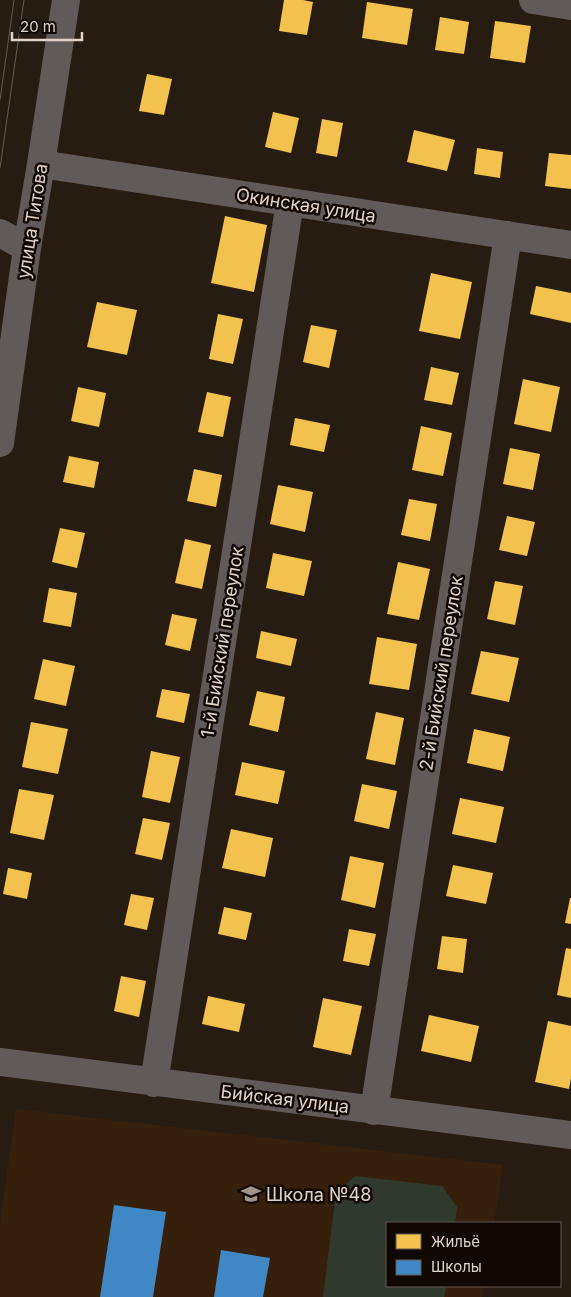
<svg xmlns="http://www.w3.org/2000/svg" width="571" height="1297" font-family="Inter,sans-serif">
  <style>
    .built { fill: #37200b }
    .green { fill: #303a2c }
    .homes { fill: #f2c14e }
    .schools { fill: #3f88c5 }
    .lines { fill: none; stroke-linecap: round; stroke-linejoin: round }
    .minor { stroke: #605b5a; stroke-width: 28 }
    .tram { stroke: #625b57; stroke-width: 1 }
    .labels { text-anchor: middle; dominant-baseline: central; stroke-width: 5; stroke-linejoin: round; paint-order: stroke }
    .street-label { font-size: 18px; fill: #e0d2c8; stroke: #100803 }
    .poi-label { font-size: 18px; fill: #e0d2c8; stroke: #100803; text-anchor: start }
  </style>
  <rect width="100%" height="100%" fill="#271c12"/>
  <path class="built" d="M 16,1109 L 503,1165 L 494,1223 L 387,1223 L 387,1286 L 484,1286 L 482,1297 L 0,1297 L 0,1224 Z"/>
  <path class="green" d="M 355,1176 L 442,1186 L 457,1207 L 455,1223 L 387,1223 L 387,1286 L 446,1286 L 444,1297 L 323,1297 L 336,1193 Z"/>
  <path class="homes" d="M 284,0 L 303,0 L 313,2 L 307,35 L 279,31 Z
    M 367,2 L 413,9 L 407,45 L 362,38 Z
    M 440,17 L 469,22 L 464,54 L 435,50 Z
    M 495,21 L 531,26 L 525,63 L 490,58 Z
    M 147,74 L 172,79 L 164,115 L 139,111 Z
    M 273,112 L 299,118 L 291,153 L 265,147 Z
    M 322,119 L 343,123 L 337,157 L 316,153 Z
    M 414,130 L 455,140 L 447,171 L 407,162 Z
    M 477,148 L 503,152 L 500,178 L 474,174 Z
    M 549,153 L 571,155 L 571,189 L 545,186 Z
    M 225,216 L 267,225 L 254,292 L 211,283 Z
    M 431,273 L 472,282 L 460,339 L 419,331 Z
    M 536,286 L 571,293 L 571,323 L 530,314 Z
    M 97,302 L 137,310 L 127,355 L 87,347 Z
    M 218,314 L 243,319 L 233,364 L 209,359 Z
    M 311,325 L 337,330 L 329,368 L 303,362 Z
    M 431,367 L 459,373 L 452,405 L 424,400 Z
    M 523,379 L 560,387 L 551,432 L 514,424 Z
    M 78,387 L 106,393 L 99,427 L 71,421 Z
    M 207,392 L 231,397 L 223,437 L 198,432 Z
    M 295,418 L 330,425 L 324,452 L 290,445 Z
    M 421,426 L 452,433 L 443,476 L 412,470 Z
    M 510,448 L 540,454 L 533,490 L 503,484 Z
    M 69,456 L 99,462 L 94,488 L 63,482 Z
    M 194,469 L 222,475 L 216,507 L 187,501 Z
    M 278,485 L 313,492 L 305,532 L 270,524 Z
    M 409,499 L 437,504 L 430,541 L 401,535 Z
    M 507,516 L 535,522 L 527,556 L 499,550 Z
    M 60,528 L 85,533 L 77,568 L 52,562 Z
    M 185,539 L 211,545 L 202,589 L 175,583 Z
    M 273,553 L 312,561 L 304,596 L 266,588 Z
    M 398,562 L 430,569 L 419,620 L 387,614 Z
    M 495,581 L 523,586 L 515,625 L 487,619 Z
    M 49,588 L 77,593 L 71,627 L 43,622 Z
    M 172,614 L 197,619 L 190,651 L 165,645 Z
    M 261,631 L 297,639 L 291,666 L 256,658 Z
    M 377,637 L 417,644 L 409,690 L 369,684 Z
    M 481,651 L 519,658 L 509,702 L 471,694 Z
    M 43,659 L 75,666 L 66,706 L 34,699 Z
    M 162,689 L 190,694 L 184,723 L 156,717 Z
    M 257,691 L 285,697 L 278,732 L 249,725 Z
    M 376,712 L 404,718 L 395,765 L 366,759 Z
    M 31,722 L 68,729 L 58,774 L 22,767 Z
    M 474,729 L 510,737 L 503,771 L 467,763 Z
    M 151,751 L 180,757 L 170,803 L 142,797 Z
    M 242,762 L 285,771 L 278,804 L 235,795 Z
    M 362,784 L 397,791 L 389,829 L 354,821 Z
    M 19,789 L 54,795 L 44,840 L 10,833 Z
    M 460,798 L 504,807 L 496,843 L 452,834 Z
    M 143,818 L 170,823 L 162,860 L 135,854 Z
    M 231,829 L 273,838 L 265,877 L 222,868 Z
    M 350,856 L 384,863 L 375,908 L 341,900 Z
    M 453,865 L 493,873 L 486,904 L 446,896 Z
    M 8,868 L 32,873 L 27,899 L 3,894 Z
    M 131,894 L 154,898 L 147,930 L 124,925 Z
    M 570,898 L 571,898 L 571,924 L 565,923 Z
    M 224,907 L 252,913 L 246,940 L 218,934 Z
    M 349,929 L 376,934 L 369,966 L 343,961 Z
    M 442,936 L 467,939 L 463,973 L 437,969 Z
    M 566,948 L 571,949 L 571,998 L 557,995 Z
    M 121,976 L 146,981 L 139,1017 L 114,1011 Z
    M 208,996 L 245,1004 L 239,1032 L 202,1024 Z
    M 323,998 L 362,1006 L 351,1055 L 313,1047 Z
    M 429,1015 L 479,1026 L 471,1062 L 421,1051 Z
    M 548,1021 L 571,1026 L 571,1078 L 569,1089 L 535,1082 Z"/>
  <path class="schools" d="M 114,1205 L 166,1212 L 153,1297 L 100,1297 Z
    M 221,1250 L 270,1258 L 263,1297 L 214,1297 Z"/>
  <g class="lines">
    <path class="minor" d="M 533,0 L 571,6
      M 41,164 L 571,245
      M 0,233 L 27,248
      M 0,443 L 27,248 L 41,164 L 66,0
      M 0,1062 L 571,1135
      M 154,1083 L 290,202
      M 374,1111 L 508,235"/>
    <path class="tram" d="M 0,100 L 14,0
      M 0,168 L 24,0"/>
  </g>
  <defs>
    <symbol id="school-bare" viewBox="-9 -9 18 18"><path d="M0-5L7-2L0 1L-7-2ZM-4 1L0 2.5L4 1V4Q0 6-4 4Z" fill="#9f9288" stroke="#100803" stroke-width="2.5" paint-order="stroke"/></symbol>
  </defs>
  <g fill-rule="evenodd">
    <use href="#school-bare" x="237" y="1180" width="28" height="28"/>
  </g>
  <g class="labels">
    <g class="street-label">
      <text transform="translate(306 205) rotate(9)">Окинская улица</text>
      <text transform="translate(32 221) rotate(-81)">улица Титова</text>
      <text transform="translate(222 642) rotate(-81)">1-й Бийский переулок</text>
      <text transform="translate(441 673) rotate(-81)">2-й Бийский переулок</text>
      <text transform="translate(285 1099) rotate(7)">Бийская улица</text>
    </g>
    <g class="poi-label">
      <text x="266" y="1194">Школа №48</text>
    </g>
  </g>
  <rect x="386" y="1222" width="175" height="65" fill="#100803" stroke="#635952"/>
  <rect x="396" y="1234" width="25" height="15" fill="#f2c14e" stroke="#635952"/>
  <text x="431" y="1247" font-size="15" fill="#e0d2c8">Жильё</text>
  <rect x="396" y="1260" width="25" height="15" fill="#3f88c5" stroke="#635952"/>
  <text x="431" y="1272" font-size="15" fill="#e0d2c8">Школы</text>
  <path d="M12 32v8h70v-8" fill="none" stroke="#e0d2c8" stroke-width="2.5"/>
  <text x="20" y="32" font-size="15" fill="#e0d2c8" stroke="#100803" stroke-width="4" paint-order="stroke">20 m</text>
</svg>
